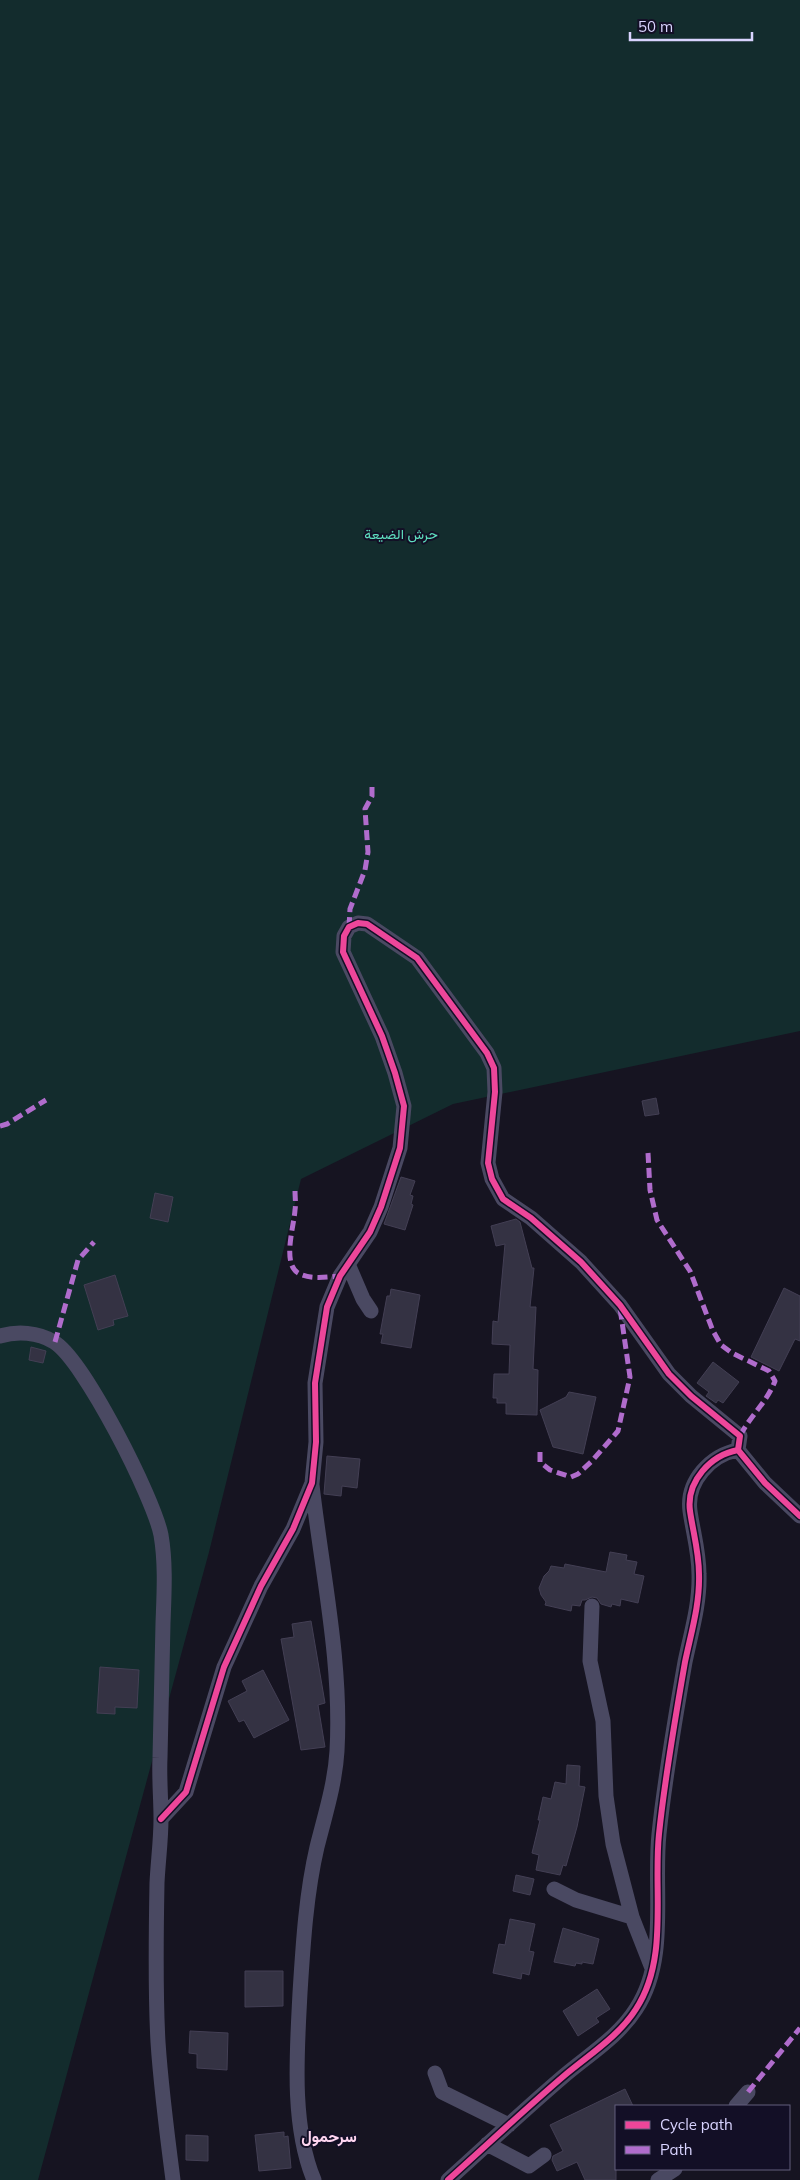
<svg xmlns="http://www.w3.org/2000/svg" width="800" height="2180" font-family="Mulish,Vazirmatn,sans-serif">
  <style>
    .green { fill: #132c2d }
    .building { fill: #343243; stroke: #433f54 }
    .lines { fill: none; stroke-linecap: round; stroke-linejoin: round }
    .street { stroke: #4a4962; stroke-width: 15 }
    .quiet { stroke: #b06ccc; stroke-width: 5; stroke-dasharray: 10 5; stroke-linecap: butt }
    .cycleway-casing { stroke: #130f26; stroke-width: 9 }
    .cycleway { stroke: #ed469a; stroke-width: 6 }
    .labels { text-anchor: middle; dominant-baseline: central; stroke-width: 4; stroke-linejoin: round; paint-order: stroke }
    .park-label { font-size: 14px; fill: #5fe0c0; stroke: #130f26 }
    .quarter-label { font-size: 16px; font-weight: bold; fill: #ffd6f0; stroke: #130f26 }
  </style>
  <rect width="100%" height="100%" fill="#161421"/>
  <path class="green" d="M 0,0 L 800,0 L 800,1031 L 453,1104 L 301,1179 L 209,1552 L 38,2180 L 0,2180 Z"/>
  <path class="building" d="M 656,1098 L 659,1114 L 645,1116 L 642,1101 Z
    M 401,1177 L 415,1181 L 410,1195 L 413,1196 L 411,1204 L 413,1205 L 405,1230 L 384,1224 Z
    M 155,1193 L 173,1197 L 168,1222 L 150,1218 Z
    M 516,1219 L 520,1222 L 532,1268 L 534,1268 L 530,1307 L 536,1307 L 533,1369 L 538,1370 L 537,1415 L 506,1414 L 506,1403 L 497,1403 L 497,1398 L 493,1398 L 494,1374 L 509,1374 L 510,1345 L 492,1344 L 493,1321 L 498,1322 L 505,1244 L 496,1246 L 491,1226 Z
    M 115,1275 L 128,1316 L 113,1320 L 114,1325 L 98,1330 L 84,1285 Z
    M 784,1288 L 800,1296 L 800,1341 L 795,1339 L 779,1371 L 751,1357 Z
    M 391,1289 L 420,1295 L 411,1348 L 381,1343 L 383,1334 L 380,1334 L 387,1296 L 390,1296 Z
    M 31,1347 L 46,1351 L 43,1363 L 29,1360 Z
    M 713,1362 L 739,1382 L 723,1403 L 718,1400 L 716,1403 L 706,1396 L 709,1392 L 697,1383 Z
    M 569,1392 L 596,1397 L 583,1454 L 553,1447 L 540,1410 L 566,1397 Z
    M 327,1456 L 360,1459 L 357,1488 L 342,1486 L 341,1496 L 324,1494 Z
    M 610,1552 L 627,1555 L 626,1560 L 637,1562 L 634,1574 L 644,1576 L 638,1603 L 621,1599 L 620,1606 L 612,1604 L 611,1607 L 601,1604 L 597,1598 L 592,1597 L 585,1600 L 582,1600 L 580,1606 L 572,1605 L 571,1611 L 545,1605 L 546,1602 L 541,1595 L 539,1588 L 544,1576 L 549,1571 L 551,1566 L 564,1568 L 565,1564 L 606,1572 Z
    M 311,1621 L 325,1703 L 318,1705 L 325,1747 L 301,1750 L 281,1639 L 294,1637 L 292,1624 Z
    M 100,1667 L 139,1670 L 137,1708 L 115,1707 L 115,1714 L 97,1713 Z
    M 263,1670 L 289,1720 L 254,1738 L 244,1720 L 239,1722 L 228,1701 L 247,1691 L 242,1681 Z
    M 567,1765 L 580,1766 L 579,1786 L 585,1787 L 577,1827 L 566,1866 L 563,1865 L 560,1875 L 536,1870 L 539,1855 L 532,1853 L 540,1820 L 538,1820 L 543,1797 L 551,1799 L 555,1782 L 566,1784 Z
    M 516,1875 L 534,1879 L 530,1895 L 513,1891 Z
    M 510,1919 L 535,1924 L 529,1951 L 534,1952 L 529,1975 L 522,1973 L 521,1979 L 493,1973 L 499,1944 L 505,1945 Z
    M 563,1928 L 599,1939 L 593,1964 L 582,1962 L 582,1964 L 576,1963 L 575,1966 L 554,1962 Z
    M 245,1971 L 283,1971 L 283,2006 L 245,2007 Z
    M 597,1989 L 610,2009 L 596,2018 L 599,2022 L 578,2036 L 563,2011 Z
    M 190,2031 L 228,2033 L 227,2070 L 197,2068 L 197,2054 L 189,2053 Z
    M 625,2089 L 633,2106 L 616,2106 L 616,2180 L 585,2180 L 577,2162 L 557,2171 L 552,2160 L 553,2156 L 563,2151 L 550,2125 Z
    M 284,2132 L 284,2137 L 288,2136 L 291,2168 L 259,2171 L 255,2135 Z
    M 186,2135 L 208,2136 L 208,2161 L 186,2160 Z"/>
  <g class="lines">
    <path class="street" d="M 348,1264 L 363,1299 L 371,1311
      M 0,1336 C 17,1331 38,1332 54,1342 C 84,1360 154,1499 161,1535 C 166,1564 164,1595 163,1623 C 162,1668 161,1713 160,1758 C 159,1778 161,1798 161,1819 C 161,1840 158,1862 157,1883 C 156,1936 155,1989 158,2042 C 161,2088 167,2134 173,2180
      M 312,1485 C 322,1573 342,1662 337,1751 C 335,1784 325,1815 317,1847 C 306,1894 303,1945 300,1993 C 297,2052 291,2125 314,2180
      M 592,1606 L 590,1661 L 603,1721 L 606,1796 L 613,1844 L 632,1917 L 652,1968
      M 161,1819 L 186,1792 L 224,1667 L 261,1586 L 293,1529 L 312,1483 L 316,1442 L 315,1383 L 327,1307 L 340,1276 L 370,1232 L 381,1207 L 400,1148 L 404,1106 L 395,1073 L 382,1036 L 343,952 L 344,936 L 349,927 L 358,923 L 367,924 L 417,958 L 487,1053 L 494,1068 L 495,1092 L 488,1163 L 492,1179 L 503,1199 L 531,1218 L 581,1262 L 620,1305 L 669,1374 L 691,1396 L 740,1436 L 738,1450 L 765,1483 L 800,1516
      M 554,1889 L 576,1900 L 632,1917
      M 435,2073 L 442,2092 L 509,2125
      M 736,2106 L 748,2092
      M 487,2144 L 529,2166 L 544,2155
      M 448,2180 C 487,2145 525,2109 565,2075 C 590,2054 619,2036 636,2009 C 669,1959 653,1890 659,1834 C 665,1776 675,1719 685,1662 C 691,1633 700,1604 699,1574 C 699,1552 693,1532 690,1511 C 686,1481 711,1455 738,1450
      M 658,2180 L 675,2169"/>
    <path class="quiet" d="M 349,927 L 350,909 L 365,870 L 368,852 L 365,809 L 372,796 L 372,783
      M 0,1126 L 7,1124 L 46,1100
      M 648,1153 L 650,1190 L 657,1220 L 690,1271 L 713,1331 L 721,1345 L 732,1353 L 769,1371 L 775,1381 C 767,1402 750,1416 740,1436
      M 295,1191 C 295,1197 296,1204 295,1210 C 294,1226 282,1263 298,1273 C 310,1280 327,1277 340,1276
      M 55,1342 L 78,1260 L 94,1242
      M 540,1452 L 540,1462 L 550,1470 L 571,1477 L 578,1474 L 592,1461 L 618,1431 L 630,1377 L 620,1308
      M 748,2092 L 800,2028"/>
    <defs>
      <path id="cycleway" d="M 161,1819 L 186,1792 L 224,1667 L 261,1586 L 293,1529 L 312,1483 L 316,1442 L 315,1383 L 327,1307 L 340,1276 L 370,1232 L 381,1207 L 400,1148 L 404,1106 L 395,1073 L 382,1036 L 343,952 L 344,936 L 349,927 L 358,923 L 367,924 L 417,958 L 487,1053 L 494,1068 L 495,1092 L 488,1163 L 492,1179 L 503,1199 L 531,1218 L 581,1262 L 620,1305 L 669,1374 L 691,1396 L 740,1436 L 738,1450 L 765,1483 L 800,1516
        M 448,2180 C 487,2145 525,2109 565,2075 C 590,2054 619,2036 636,2009 C 669,1959 653,1890 659,1834 C 665,1776 675,1719 685,1662 C 691,1633 700,1604 699,1574 C 699,1552 693,1532 690,1511 C 686,1481 711,1455 738,1450"/>
    </defs>
    <use href="#cycleway" class="cycleway-casing"/>
    <use href="#cycleway" class="cycleway"/>
  </g>
  <g class="labels">
    <g class="park-label">
      <text x="401" y="534">حرش الضيعة</text>
    </g>
    <g class="quarter-label">
      <text x="329" y="2136">سرحمول</text>
    </g>
  </g>
  <rect x="615" y="2105" width="175" height="65" fill="#130f26" stroke="#625e7d"/>
  <rect x="625" y="2121" width="25" height="8" fill="#ed469a" stroke="#625e7d"/>
  <text x="660" y="2130" font-size="15" fill="#d9d4ff">Cycle path</text>
  <rect x="625" y="2146" width="25" height="8" fill="#b06ccc" stroke="#625e7d"/>
  <text x="660" y="2155" font-size="15" fill="#d9d4ff">Path</text>
  <path d="M630 32v8h122v-8" fill="none" stroke="#d9d4ff" stroke-width="2.5"/>
  <text x="638" y="32" font-size="15" fill="#d9d4ff" stroke="#130f26" stroke-width="4" paint-order="stroke">50 m</text>
</svg>
